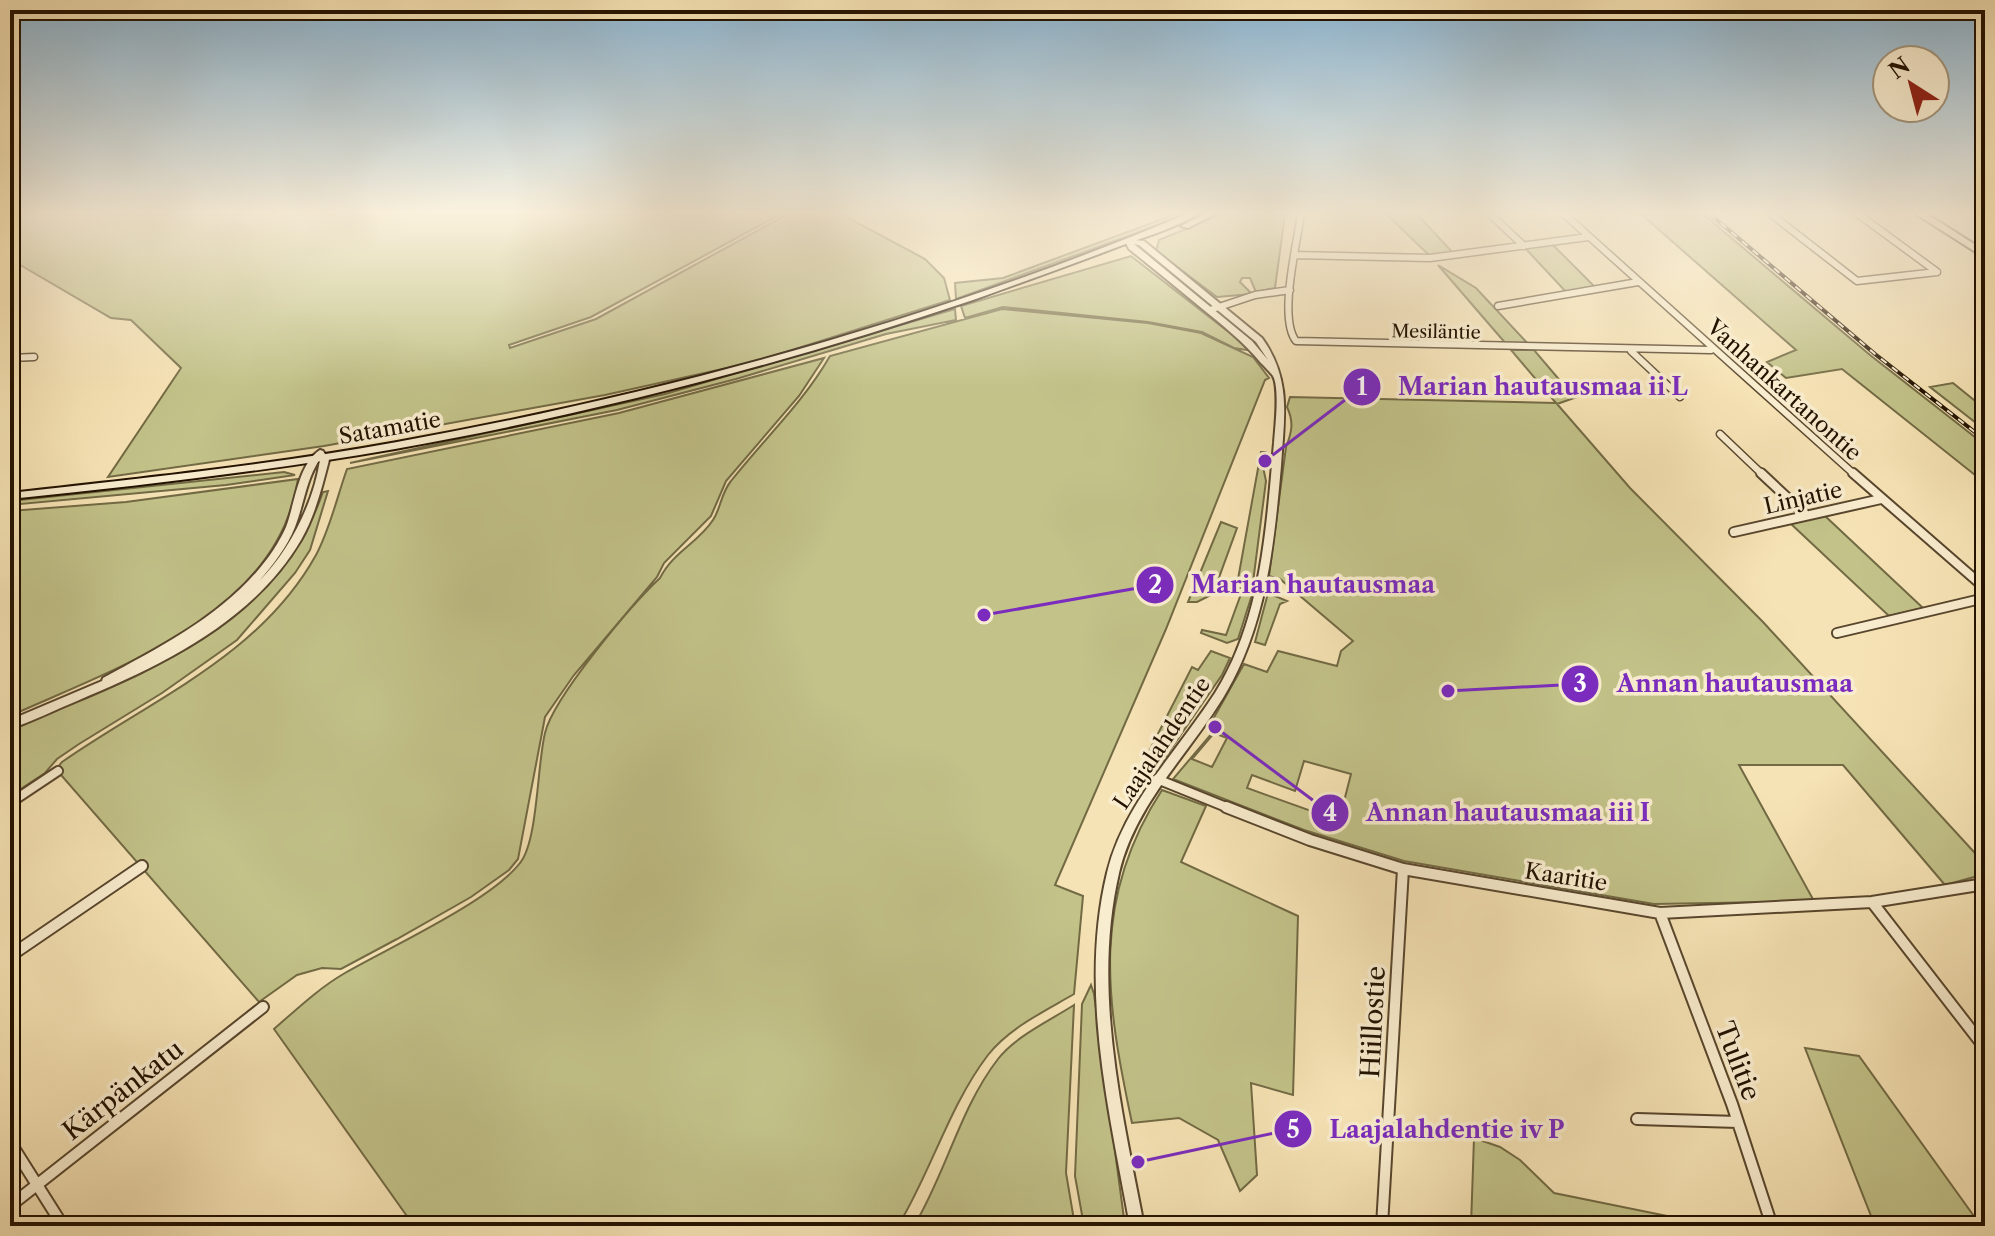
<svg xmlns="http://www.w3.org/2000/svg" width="1995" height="1236" font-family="'Libre Caslon Text',serif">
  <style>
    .green { fill: #c2c289; stroke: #726a44; stroke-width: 2; fill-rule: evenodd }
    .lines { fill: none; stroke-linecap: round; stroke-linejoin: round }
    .minor-far2-casing { stroke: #58462d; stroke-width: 9 }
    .minor-far1-casing { stroke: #58462d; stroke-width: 12 }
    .minor-casing { stroke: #58462d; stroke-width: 14 }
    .tertiary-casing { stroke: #58462d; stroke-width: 4 }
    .secondary-casing { stroke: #231200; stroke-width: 4 }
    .trunk-casing { stroke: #231200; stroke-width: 4 }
    .minor-far2 { stroke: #f9edcf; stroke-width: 6 }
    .minor-far1 { stroke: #f9edcf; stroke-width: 8 }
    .minor { stroke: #f9edcf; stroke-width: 10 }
    .tertiary { fill: #f9edcf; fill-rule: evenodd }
    .secondary { fill: #f9edcf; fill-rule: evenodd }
    .trunk { fill: #f6e3b5; fill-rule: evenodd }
    .rail-casing { stroke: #231200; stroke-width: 4 }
    .rail { stroke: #f9edcf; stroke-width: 2; stroke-dasharray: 7; stroke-linecap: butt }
    .labels { text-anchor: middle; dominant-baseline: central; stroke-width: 7; stroke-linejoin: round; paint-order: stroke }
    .far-street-label { font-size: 18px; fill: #231200; stroke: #f9edcf }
    .street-label { font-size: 22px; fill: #231200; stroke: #f9edcf }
    .near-street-label { font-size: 26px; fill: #231200; stroke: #f9edcf }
    .leader { fill: none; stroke: #7b2cbf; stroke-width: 3 }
    .callout-dot { fill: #7b2cbf; stroke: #f9edcf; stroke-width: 3 }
    .mark-label { font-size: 24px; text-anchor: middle; font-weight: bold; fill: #fff }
    .callout-label { font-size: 24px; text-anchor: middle; font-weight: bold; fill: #7b2cbf; stroke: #f9edcf; stroke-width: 7; stroke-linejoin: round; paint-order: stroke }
  </style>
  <rect width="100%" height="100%" fill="#f6e3b5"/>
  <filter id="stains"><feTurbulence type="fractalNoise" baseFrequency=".0025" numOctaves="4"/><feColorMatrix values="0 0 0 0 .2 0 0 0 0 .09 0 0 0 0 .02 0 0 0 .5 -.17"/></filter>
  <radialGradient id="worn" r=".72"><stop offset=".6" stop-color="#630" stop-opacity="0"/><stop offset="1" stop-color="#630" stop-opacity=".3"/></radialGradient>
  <path class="green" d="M 10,214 L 781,214 L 591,317 L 509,345 L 510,348 L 596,319 L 788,214 L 841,214 L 925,259 L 944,278 L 950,300 L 754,362 L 605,395 L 324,446 L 108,477 L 181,368 L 131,320 L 111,318 L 10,259 Z
    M 1176,214 L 1188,214 L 956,299 L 955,283 L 1003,278 Z
    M 1222,214 L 1285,214 L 1275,288 L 1256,292 L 1250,278 L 1242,278 L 1240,282 L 1252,294 L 1217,297 L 1156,251 L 1159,240 Z
    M 1386,214 L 1417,214 L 1453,253 L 1430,256 Z
    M 1641,214 L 1703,214 L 1870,355 L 1985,445 L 1985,483 L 1842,369 L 1786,378 L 1767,362 L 1796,350 Z
    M 1552,244 L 1595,287 L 1566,292 L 1525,248 Z
    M 1131,256 L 1253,351 L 1234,348 L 1202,332 L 1148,322 L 1003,307 L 965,318 L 961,306 Z
    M 1438,265 L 1476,288 L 1531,347 L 1507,345 Z
    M 955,309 L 956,320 L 886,334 L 736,379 L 617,410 L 350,463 L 665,394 Z
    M 1002,309 L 1148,323 L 1201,333 L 1253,357 L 1269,378 L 1265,380 L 1166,629 L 1055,885 L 1083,896 L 1074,994 C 1045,1011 1009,1028 988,1055 C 949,1106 931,1172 898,1226 L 414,1226 L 274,1029 C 297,1009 319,988 345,973 C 390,947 491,901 520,863 C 538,841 537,765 545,733 C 553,698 632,604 660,578 C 673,552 698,543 713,520 C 721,508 721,493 731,481 C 764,439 803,403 830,356 Z
    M 1511,350 L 1534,350 L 1562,383 L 1580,396 L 1557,404 L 1630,488 L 1763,622 L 1985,864 L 1985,874 L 1945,885 L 1843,765 L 1739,765 L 1814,901 L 1654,904 L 1404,861 L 1304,830 L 1173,779 L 1219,725 L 1212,721 L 1244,664 L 1267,672 L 1278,651 L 1337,666 L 1341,651 L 1353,641 L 1280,579 L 1269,576 L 1286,447 C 1292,432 1294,422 1287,407 L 1290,397 L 1556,403 ZM 1214,733 L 1227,738 L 1212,767 L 1192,759 ZM 1304,761 L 1351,774 L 1339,821 L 1247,788 L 1252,775 L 1295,791 Z
    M 824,358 L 799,396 L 726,481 L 711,516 L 664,563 L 657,577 L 574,675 L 545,717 L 518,859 L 509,870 L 471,897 L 397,939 L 341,969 L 322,968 L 297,975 L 259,1002 L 61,775 L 58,767 L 62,762 C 152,699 260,656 316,555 C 330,529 337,497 347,469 L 619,413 Z
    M 1953,383 L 1985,409 L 1985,430 L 1930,387 Z
    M 1261,452 L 1265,452 L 1262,462 L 1266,481 L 1251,598 L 1238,639 L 1227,643 L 1201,633 L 1202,630 L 1226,635 L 1241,594 L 1238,579 Z
    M 284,472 L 295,475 L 226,485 L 10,505 L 10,501 Z
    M 298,479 C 278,615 118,667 10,716 L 10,511 L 126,502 Z
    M 328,491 L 310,550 L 295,573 L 237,640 L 162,693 L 79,744 L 57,759 L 45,773 L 10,796 L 10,731 C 132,675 274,631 323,492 Z
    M 1824,515 L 1923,608 L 1889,616 L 1790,523 Z
    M 1221,522 L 1237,528 L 1213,594 L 1197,602 L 1188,602 Z
    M 1268,593 L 1287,601 L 1280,604 L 1265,645 L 1255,642 Z
    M 1211,651 L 1230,658 L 1222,675 L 1155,772 L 1142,765 L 1192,667 L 1198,670 Z
    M 1162,790 L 1206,806 L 1181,862 L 1298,916 L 1293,1095 L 1251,1083 L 1257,1175 L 1240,1191 L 1218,1140 L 1179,1118 L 1132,1123 C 1106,1001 1090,900 1162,790 Z
    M 1091,985 L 1094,994 L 1125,1226 L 1084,1226 L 1075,1176 L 1082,1004 Z
    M 1074,1005 L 1066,1173 L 1075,1226 L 914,1226 C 946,1173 960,1108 998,1059 C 1016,1036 1049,1021 1074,1005 Z
    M 1805,1048 L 1859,1056 L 1981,1226 L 1875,1226 Z
    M 1474,1138 L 1500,1147 L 1520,1160 L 1554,1193 L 1682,1219 L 1680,1226 L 1471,1226 Z"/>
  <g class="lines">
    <defs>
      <path id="minor-far2" d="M 1301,214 C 1297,244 1278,318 1296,341 L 1711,350
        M 1490,214 L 1524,246
        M 1564,214 L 1855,475
        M 1771,214 L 1857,281 L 1937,272
        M 1858,214 L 1937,272
        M 1294,255 L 1430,258 L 1588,237
        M 1498,306 L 1638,282
        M 1210,310 L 1255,295 L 1290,290
        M 1631,351 L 1680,397
        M 10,358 L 34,357
        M 1720,434 L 1763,475"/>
      <path id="minor-far1" d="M 1761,473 L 1806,515
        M 1853,473 L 1985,588
        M 1734,532 L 1881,499
        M 1837,633 L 1985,598
        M 1157,779 L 1231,809
        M 10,803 L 58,771"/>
      <path id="minor" d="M 1226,807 L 1310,840 L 1403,869 L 1660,913 L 1872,902 L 1985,884
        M 1872,902 L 1985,1048
        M 1660,913 L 1732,1104 L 1772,1226
        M 10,956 L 142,866
        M 1637,1119 L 1738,1122
        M 10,1142 L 63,1226
        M 10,1206 L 263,1007
        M 1382,1226 L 1403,869"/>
      <path id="tertiary" d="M 1126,239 L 1144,241 L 1262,338 C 1292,380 1284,417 1281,466 C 1274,546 1266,627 1223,698 C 1187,756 1135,805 1119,873 C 1092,990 1122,1111 1144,1226 L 1130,1226 C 1109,1111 1079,989 1107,873 C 1124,803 1177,752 1215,693 C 1262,618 1266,528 1274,443 C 1275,428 1280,389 1273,376 C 1271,373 1265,367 1261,363 C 1243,341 1222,325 1199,306 C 1176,287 1153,268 1129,249 L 1125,241 ZM 1134,244 L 1139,245 L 1256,342 L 1268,360 L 1252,341 Z
        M 320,450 L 323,451 L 329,460 C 322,487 315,516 301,540 C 252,623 162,665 77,701 C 55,710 33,721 10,729 L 10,720 L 102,681 L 103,678 C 162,646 226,614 267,559 C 274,550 281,538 286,527 C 295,504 298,464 320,450 ZM 320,459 C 315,500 289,552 259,581 C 273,565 287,547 295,527 C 304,504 306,479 320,459 Z"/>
      <path id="secondary" d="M 1187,214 L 1197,214 C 1176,228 1147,236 1123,245 C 1073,264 1023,282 973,300 C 784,364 591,414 395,449 C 267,471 139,486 10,499 L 10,493 C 139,479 269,465 397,442 C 667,393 934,320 1187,214 Z
        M 1205,214 L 1215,214 L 1188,228 L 1181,226 Z"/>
      <path id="trunk" d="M 1916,214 L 1927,214 L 1985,251 L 1985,258 Z"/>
    </defs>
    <use href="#minor-far2" class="minor-far2-casing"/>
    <use href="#minor-far1" class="minor-far1-casing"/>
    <use href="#minor" class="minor-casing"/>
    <use href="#tertiary" class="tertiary-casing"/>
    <use href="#secondary" class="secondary-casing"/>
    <use href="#trunk" class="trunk-casing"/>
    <use href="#minor-far2" class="minor-far2"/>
    <use href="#minor-far1" class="minor-far1"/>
    <use href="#minor" class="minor"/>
    <use href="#tertiary" class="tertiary"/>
    <use href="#secondary" class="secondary"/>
    <use href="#trunk" class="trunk"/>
    <defs>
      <path id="rail" d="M 1710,214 L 1875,354 L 1985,440"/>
    </defs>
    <use href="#rail" class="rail-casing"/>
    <use href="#rail" class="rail"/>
  </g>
  <linearGradient id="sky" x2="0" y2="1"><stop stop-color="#8cb7d5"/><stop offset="0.55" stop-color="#fbf2de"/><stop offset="1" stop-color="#fbf2de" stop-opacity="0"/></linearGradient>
  <rect width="1995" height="387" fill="url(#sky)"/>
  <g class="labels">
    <g class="far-street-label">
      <text transform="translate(1436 332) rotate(1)">Mesiläntie</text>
    </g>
    <g class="street-label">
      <text transform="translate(1784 390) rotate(42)">Vanhankartanontie</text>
      <text transform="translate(390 428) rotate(-10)">Satamatie</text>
      <text transform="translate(1803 498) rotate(-13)">Linjatie</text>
      <text transform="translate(1162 743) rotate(-56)">Laajalahdentie</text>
      <text transform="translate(1566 877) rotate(9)">Kaaritie</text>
    </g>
    <g class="near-street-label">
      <text transform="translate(1373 1022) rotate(-87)">Hiillostie</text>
      <text transform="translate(1738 1061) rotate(69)">Tulitie</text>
      <text transform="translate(123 1090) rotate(-38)">Kärpänkatu</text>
    </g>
  </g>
  <path class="leader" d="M1265 461L1362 387M984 615L1155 585M1448 691L1580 684M1215 727L1330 813M1138 1162L1293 1129"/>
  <g class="callout-dot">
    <circle cx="1265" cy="461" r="8"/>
    <circle cx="984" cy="615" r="8"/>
    <circle cx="1448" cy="691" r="8"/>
    <circle cx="1215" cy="727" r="8"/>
    <circle cx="1138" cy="1162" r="8"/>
    <circle cx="1362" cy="387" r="20"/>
    <circle cx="1155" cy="585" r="20"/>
    <circle cx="1580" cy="684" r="20"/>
    <circle cx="1330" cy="813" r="20"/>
    <circle cx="1293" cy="1129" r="20"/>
  </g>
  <g class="mark-label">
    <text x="1362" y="395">1</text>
    <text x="1155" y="593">2</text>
    <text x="1580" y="692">3</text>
    <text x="1330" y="821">4</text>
    <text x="1293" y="1138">5</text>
  </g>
  <g class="callout-label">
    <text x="1543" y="395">Marian hautausmaa ii L</text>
    <text x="1313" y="593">Marian hautausmaa</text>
    <text x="1735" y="692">Annan hautausmaa</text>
    <text x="1508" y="821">Annan hautausmaa iii I</text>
    <text x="1447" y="1138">Laajalahdentie iv P</text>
  </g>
  <rect width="1995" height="1236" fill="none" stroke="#f6e3b5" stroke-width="40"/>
  <rect x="12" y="12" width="1971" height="1212" fill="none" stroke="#231200" stroke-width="4"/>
  <rect x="20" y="20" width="1955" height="1196" fill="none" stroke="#231200" stroke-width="2"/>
  <g transform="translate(1911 84) rotate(324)"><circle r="38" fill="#f9edcf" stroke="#a3957c" stroke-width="2"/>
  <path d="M0-6L14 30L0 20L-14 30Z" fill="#8f2418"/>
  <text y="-12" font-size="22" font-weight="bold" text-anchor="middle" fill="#231200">N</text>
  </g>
  <rect width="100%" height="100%" filter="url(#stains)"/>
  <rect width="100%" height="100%" fill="url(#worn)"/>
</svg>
